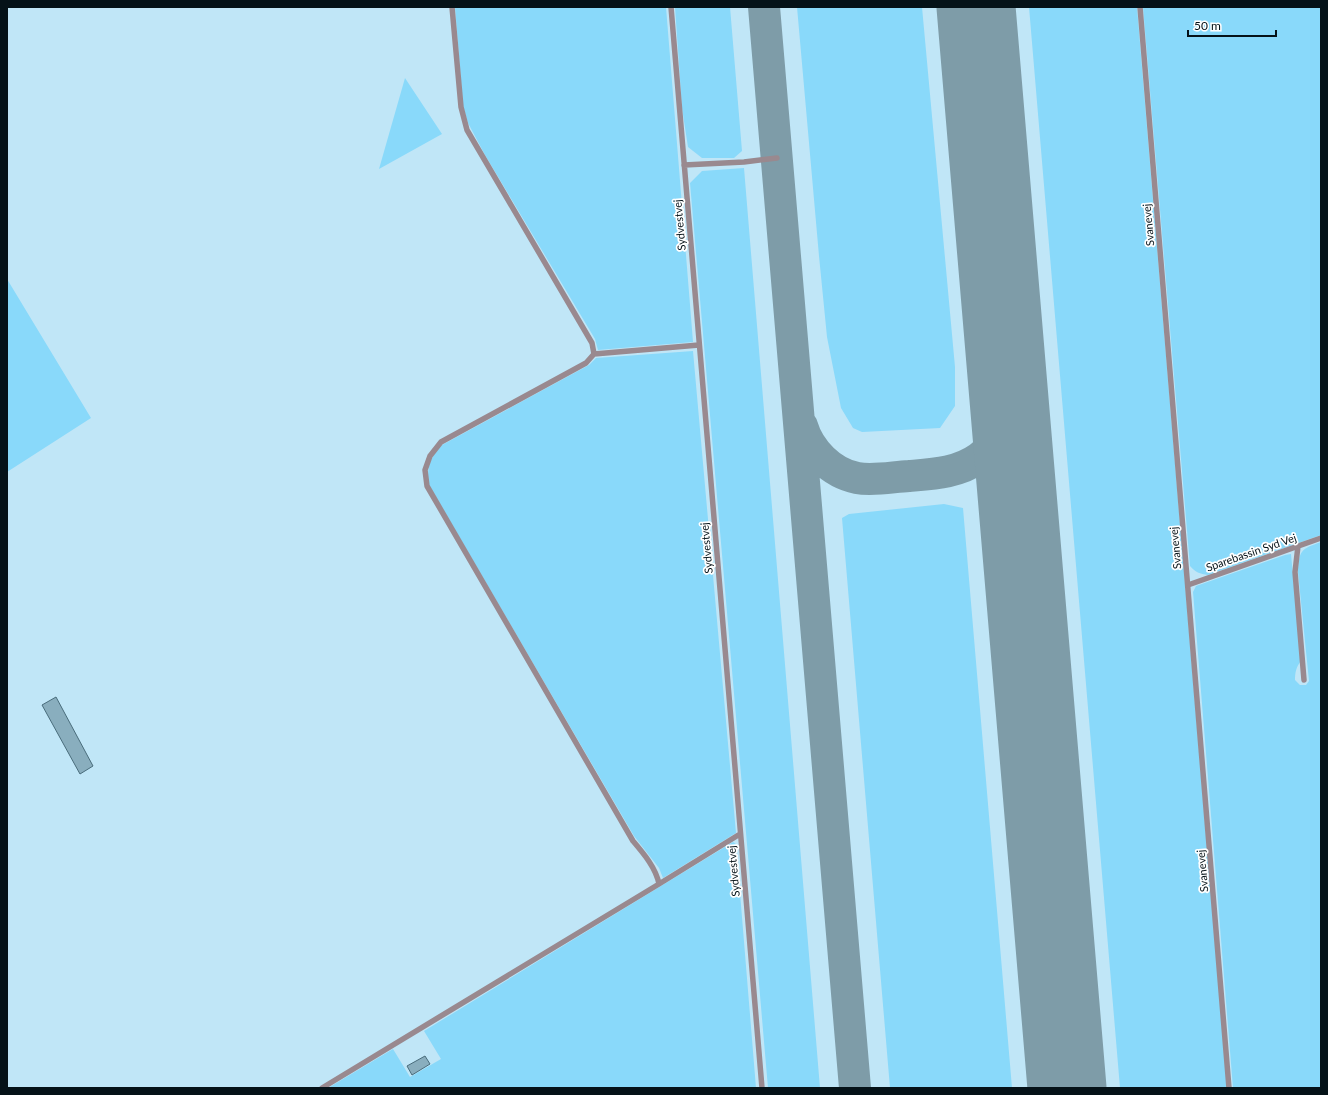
<svg xmlns="http://www.w3.org/2000/svg" width="1328" height="1095" font-family="Lato,sans-serif">
  <style>
    .green { fill: #89d9fa }
    .lines { fill: none; stroke-linecap: round; stroke-linejoin: round }
    .taxiway { stroke: #7e9ca8; stroke-width: 32 }
    .runway { stroke: #7e9ca8; stroke-width: 79 }
    .building { fill: #89aebe; stroke: #496c7b }
    .lane { stroke: #99898f; stroke-width: 5.5 }
    .labels { text-anchor: middle; dominant-baseline: central; stroke-width: 3.5; stroke-linejoin: round; paint-order: stroke }
    .street-label { font-size: 11px; fill: #051218; stroke: #fff }
  </style>
  <rect width="100%" height="100%" fill="#c0e6f7"/>
  <path class="green" d="M 455,7 L 666,7 L 693,342 L 598,350 L 595,339 L 485,155 L 468,123 L 463,106 Z
    M 675,7 L 730,7 L 742,151 L 734,158 L 702,158 L 688,147 L 682,108 Z
    M 797,7 L 922,7 L 955,367 L 955,406 L 940,428 L 862,432 L 853,428 L 841,408 L 827,337 L 819,256 Z
    M 1029,7 L 1137,7 L 1227,1088 L 1120,1088 Z
    M 1143,7 L 1321,7 L 1321,535 L 1208,575 C 1200,574 1195,572 1190,566 Z
    M 405,78 L 442,134 L 379,169 Z
    M 744,168 L 820,1088 L 768,1088 L 690,183 L 702,171 Z
    M 7,279 L 91,418 L 7,472 Z
    M 693,351 L 736,833 L 663,878 L 659,868 L 634,836 L 429,485 C 426,467 430,458 442,445 L 589,365 L 596,358 Z
    M 944,504 L 963,508 L 1012,1088 L 890,1088 L 842,518 L 849,514 Z
    M 1321,542 L 1321,1088 L 1233,1088 L 1193,592 L 1196,586 L 1285,555 L 1291,554 L 1301,661 C 1296,667 1295,673 1295,680 L 1300,685 L 1306,685 L 1309,681 L 1298,572 C 1299,550 1301,549 1321,542 Z
    M 733,842 L 736,844 L 756,1088 L 328,1088 L 393,1049 L 410,1077 L 441,1059 L 424,1031 Z"/>
  <g class="lines">
    <path class="taxiway" d="M 764,7 L 855,1088
      M 802,426 C 809,450 831,473 857,478 C 873,481 892,477 909,476 C 933,474 958,473 979,458 C 995,446 1001,427 1010,410"/>
    <path class="runway" d="M 976,7 L 1067,1088"/>
  </g>
  <path class="building" d="M 56,697 L 93,766 L 80,774 L 42,705 Z
    M 425,1056 L 430,1064 L 412,1075 L 407,1066 Z"/>
  <g class="lines">
    <path class="lane" d="M 452,7 L 461,107 L 467,130 L 592,343 L 594,354 L 699,345
      M 671,7 L 762,1088
      M 1140,7 L 1229,1088
      M 684,165 L 744,162 L 777,158
      M 594,354 L 586,363 L 441,442 L 430,456 L 425,470 L 427,486 L 633,841 C 644,854 656,868 659,884
      M 1298,546 L 1295,572 L 1304,680
      M 1188,585 L 1321,538
      M 322,1088 L 659,884 L 740,834"/>
  </g>
  <g class="labels">
    <g class="street-label">
      <text transform="translate(679 225) rotate(-95)">Sydvestvej</text>
      <text transform="translate(1148 225) rotate(-95)">Svanevej</text>
      <text transform="translate(706 548) rotate(-95)">Sydvestvej</text>
      <text transform="translate(1175 548) rotate(-95)">Svanevej</text>
      <text transform="translate(1251 552) rotate(-19)">Sparebassin Syd Vej</text>
      <text transform="translate(733 871) rotate(-95)">Sydvestvej</text>
      <text transform="translate(1202 871) rotate(-95)">Svanevej</text>
    </g>
  </g>
  <rect width="1328" height="1095" fill="none" stroke="#051218" stroke-width="16"/>
  <path d="M1188 30v6h88v-6" fill="none" stroke="#051218" stroke-width="2"/>
  <text x="1194" y="30" font-size="12" fill="#051218" stroke="#ffffff" stroke-width="3" paint-order="stroke">50 m</text>
</svg>
